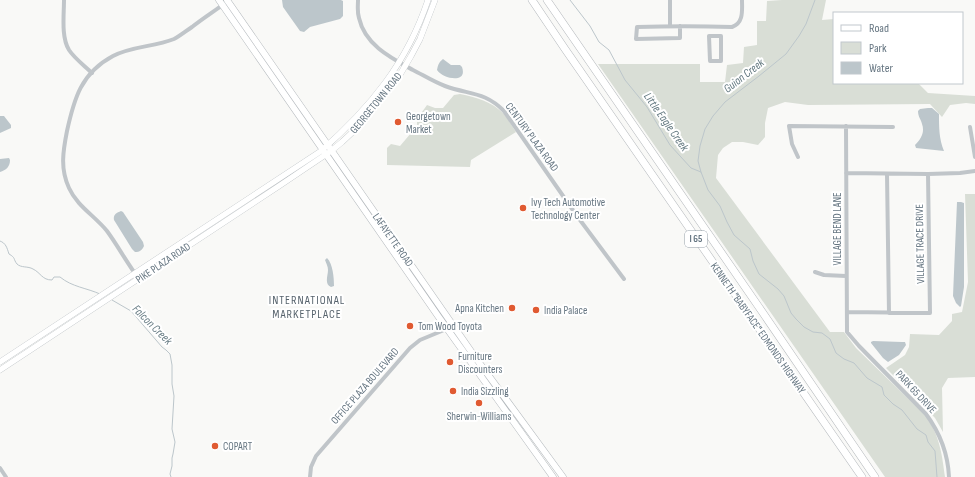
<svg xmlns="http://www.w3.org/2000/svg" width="975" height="477" font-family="'Sofia Sans Condensed',sans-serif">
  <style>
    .green { fill: #d9ded6 }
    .water { fill: #bcc6cb }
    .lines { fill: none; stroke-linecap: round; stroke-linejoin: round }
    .stream { stroke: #bcc6cb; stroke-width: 1 }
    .secondary-casing { stroke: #b3b9bd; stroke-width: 6 }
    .primary-casing { stroke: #b4b9bd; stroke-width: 7 }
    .motorway-casing { stroke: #b4b8bc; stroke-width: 8 }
    .minor { stroke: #c0c5c9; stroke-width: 4 }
    .secondary { stroke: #fff; stroke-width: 5.5 }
    .primary { stroke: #fff; stroke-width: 6 }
    .motorway { stroke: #fff; stroke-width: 7 }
    .poi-dot { fill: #e05a31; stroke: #fff; stroke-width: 1.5 }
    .labels { text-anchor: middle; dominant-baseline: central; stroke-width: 4; stroke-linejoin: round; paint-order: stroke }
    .shield { fill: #fff; stroke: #939ea7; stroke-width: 1 }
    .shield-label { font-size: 10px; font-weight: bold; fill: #657581 }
    .street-label { font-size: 11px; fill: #657581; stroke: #fff }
    .poi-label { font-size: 11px; fill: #657581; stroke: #fff; text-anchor: start }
    .water-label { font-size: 12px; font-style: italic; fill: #657a82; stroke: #fff }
    .neighbourhood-label { font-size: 12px; letter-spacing: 1px; fill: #57636d; stroke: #fff }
  </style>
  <rect width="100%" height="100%" fill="#f9f9f7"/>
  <path class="green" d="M 782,0 L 826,0 L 822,20 L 834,19 L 834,83 L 918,83 L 928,93 L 975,96 L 975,104 L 966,103 L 950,105 L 942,117 L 930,104 L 808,105 L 785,102 L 768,108 L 765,123 L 765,137 L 758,145 L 743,142 L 732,142 L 723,148 L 718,155 L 716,178 L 830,332 L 844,332 L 856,348 L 927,417 C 940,438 942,454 945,477 L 885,477 L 598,64 L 700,64 L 700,82 L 725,82 L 727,65 L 743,63 L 744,47 L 757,45 L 757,21 L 766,21 L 767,1 Z
    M 460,94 C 476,97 492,102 503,113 C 508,119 512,126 516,132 L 471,160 L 470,167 L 387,165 L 387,148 L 391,144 L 400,146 L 417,126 L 417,119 L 427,105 L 435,108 L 443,108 L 454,95 Z
    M 965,194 L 975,194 L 975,377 L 948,378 L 942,388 L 943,432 L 935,418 L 886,368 L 905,355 L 909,347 L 910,334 L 939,335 L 952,321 L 952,314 L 962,312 L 968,282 Z"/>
  <path class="water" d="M 282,0 L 341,0 L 343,1 L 343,16 L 340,19 L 310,27 L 304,32 L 300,31 L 283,7 Z
    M 443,59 L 451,65 L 460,65 L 462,67 C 468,84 443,79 437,70 C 438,65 439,62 443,59 Z
    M 928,108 L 932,108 L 939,114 C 939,127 939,139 944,151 L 916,148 L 915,145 C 921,139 925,132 922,124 C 921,119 918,117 918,111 L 920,109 Z
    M 0,116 L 4,116 L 11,125 L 11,128 L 0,133 Z
    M 9,158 L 10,160 C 10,167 6,170 0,172 L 0,159 Z
    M 957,202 L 961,202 L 964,203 L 964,287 L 961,306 L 960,307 L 956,303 L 953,296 Z
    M 121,211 L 123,212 L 143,242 L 144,246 C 142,250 140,252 135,252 L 132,249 L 114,220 C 113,215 116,213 121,211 Z
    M 327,258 C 333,264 334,278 334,286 L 331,287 C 324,284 328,276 328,270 C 328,266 326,263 325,260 Z
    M 873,341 L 902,342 L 905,342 L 906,345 L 899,355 L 888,362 L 883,358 L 871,343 L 871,342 Z"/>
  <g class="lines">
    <path class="stream" d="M 570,0 L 590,26 L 599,42 L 609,50 L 625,80 L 647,107 L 670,145 L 691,168 L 701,172 L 708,190 L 720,206 L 727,222 L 734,235 L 750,249 L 753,261 L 759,274 L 778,289 L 784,296 L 791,313 L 796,319 L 804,327 L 813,332 L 822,333 L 830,339 L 836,353 L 844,359 L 854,363 L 867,378 L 882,387 L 884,395 L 893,404 L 902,410 L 917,429 L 926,435 L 928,442 L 935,451 L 937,477
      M 701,172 L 698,161 L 700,146 L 705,129 L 713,116 L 725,102 L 759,76 L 786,54 L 799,36 L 806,24 L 815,0
      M 0,241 C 6,243 7,248 9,254 C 16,258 13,259 17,264 C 21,268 28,266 33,269 C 41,273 42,280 52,280 L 54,277 L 60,277 C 72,287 87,288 100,294
      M 112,300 L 131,311 L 162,347 L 166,350 L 170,354 L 172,365 L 172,384 L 174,396 L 172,429 L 175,442 L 173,454 L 172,458 L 172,466 L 170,474 L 171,477"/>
    <defs>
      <path id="secondary" d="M 0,362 L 321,151 C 370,108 407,63 428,0
        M 0,370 L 279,186 L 331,151 L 342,142 L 358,127 L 372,111 L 398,78 L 411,56 L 420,39 L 435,0"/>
      <path id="primary" d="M 219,0 L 438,316 L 553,477
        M 227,0 L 475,357 L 563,477"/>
      <path id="motorway" d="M 532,0 L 565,49 L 862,477
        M 547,0 L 763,313 L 875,477"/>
    </defs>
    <use href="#secondary" class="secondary-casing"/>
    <use href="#primary" class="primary-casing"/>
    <use href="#motorway" class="motorway-casing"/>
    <path class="minor" d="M 64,0 C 64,15 61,37 69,50 C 75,59 85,66 92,73
      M 358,0 C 358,6 357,12 359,18 C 365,45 391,58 413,70 C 423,75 434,82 445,86 C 469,95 484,91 504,111 L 577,216 L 624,279
      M 670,26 L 670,0
      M 680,26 L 680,38 L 636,39 L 637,27 C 669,26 701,26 732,27 C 744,23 742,10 742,0
      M 709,36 L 721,36 L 721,61 L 710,61 Z
      M 846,126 L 847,332 L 859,346 L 926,414 C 940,433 948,454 949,477
      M 970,127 L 975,157
      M 798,157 L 792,144 L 789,126 L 893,127
      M 846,173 L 928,174 L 960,173 L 975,171
      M 887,174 L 889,313
      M 815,272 L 824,275 L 846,276
      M 139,279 C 127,263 118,246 107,231 C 95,216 77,206 69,188 C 60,169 63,151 67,131 C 74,99 81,73 113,56 C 132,46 154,47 174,39 C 180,36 186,31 192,27 C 202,19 213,12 224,4
      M 847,312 L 930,313 L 928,174
      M 0,468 L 6,477
      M 310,477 L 311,467 L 316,456 L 410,348 L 420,340 L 449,328"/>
    <use href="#secondary" class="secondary"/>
    <use href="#primary" class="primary"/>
    <use href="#motorway" class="motorway"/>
  </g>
  <g class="poi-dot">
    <circle cx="398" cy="122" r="4"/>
    <circle cx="523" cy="208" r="4"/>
    <circle cx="512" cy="308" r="4"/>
    <circle cx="536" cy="310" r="4"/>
    <circle cx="410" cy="326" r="4"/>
    <circle cx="450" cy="362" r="4"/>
    <circle cx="453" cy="391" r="4"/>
    <circle cx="479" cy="403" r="4"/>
    <circle cx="215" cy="446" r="4"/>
  </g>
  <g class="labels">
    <rect class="shield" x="685" y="231" width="22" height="16" rx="3"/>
    <g class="shield-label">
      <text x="696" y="239">I 65</text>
    </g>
    <g class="street-label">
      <text transform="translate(376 103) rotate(-51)">GEORGETOWN ROAD</text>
      <text transform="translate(532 137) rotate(54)">CENTURY PLAZA ROAD</text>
      <text transform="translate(837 229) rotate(-90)">VILLAGE BEND LANE</text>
      <text transform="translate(393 240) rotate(55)">LAFAYETTE ROAD</text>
      <text transform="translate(920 244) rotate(-91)">VILLAGE TRACE DRIVE</text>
      <text transform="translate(163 263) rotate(-34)">PIKE PLAZA ROAD</text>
      <text transform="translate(758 328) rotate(55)">KENNETH "BABYFACE" EDMONDS HIGHWAY</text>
      <text transform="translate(365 386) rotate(-49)">OFFICE PLAZA BOULEVARD</text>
      <text transform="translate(916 392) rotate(47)">PARK 65 DRIVE</text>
    </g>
    <g class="poi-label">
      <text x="406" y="116">Georgetown<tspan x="406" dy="13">Market</tspan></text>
      <text x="531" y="202">Ivy Tech Automotive<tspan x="531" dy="13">Technology Center</tspan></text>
      <text x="504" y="308" text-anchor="end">Apna Kitchen</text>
      <text x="544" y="310">India Palace</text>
      <text x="418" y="326">Tom Wood Toyota</text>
      <text x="458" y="356">Furniture<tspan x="458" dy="13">Discounters</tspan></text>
      <text x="461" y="391">India Sizzling</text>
      <text x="479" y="416" text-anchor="middle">Sherwin-Williams</text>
      <text x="223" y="446">COPART</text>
    </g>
    <g class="water-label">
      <text transform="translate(744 76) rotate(-38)">Guion Creek</text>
      <text transform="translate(666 122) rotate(55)">Little Eagle Creek</text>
      <text transform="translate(152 325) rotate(45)">Falcon Creek</text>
    </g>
    <g class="neighbourhood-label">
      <text x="307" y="300">INTERNATIONAL<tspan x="307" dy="14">MARKETPLACE</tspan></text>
    </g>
  </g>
  <rect x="833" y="12" width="130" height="72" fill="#ffffff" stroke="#c1c8cd"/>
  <rect x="841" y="25" width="20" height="6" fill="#ffffff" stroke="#c1c8cd"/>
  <text x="869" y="32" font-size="12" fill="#657581">Road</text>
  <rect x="841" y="42" width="20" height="12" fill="#d9ded6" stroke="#c1c8cd"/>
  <text x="869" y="52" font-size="12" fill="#657581">Park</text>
  <rect x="841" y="62" width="20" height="12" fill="#bcc6cb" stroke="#c1c8cd"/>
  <text x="869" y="72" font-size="12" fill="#657581">Water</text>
</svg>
